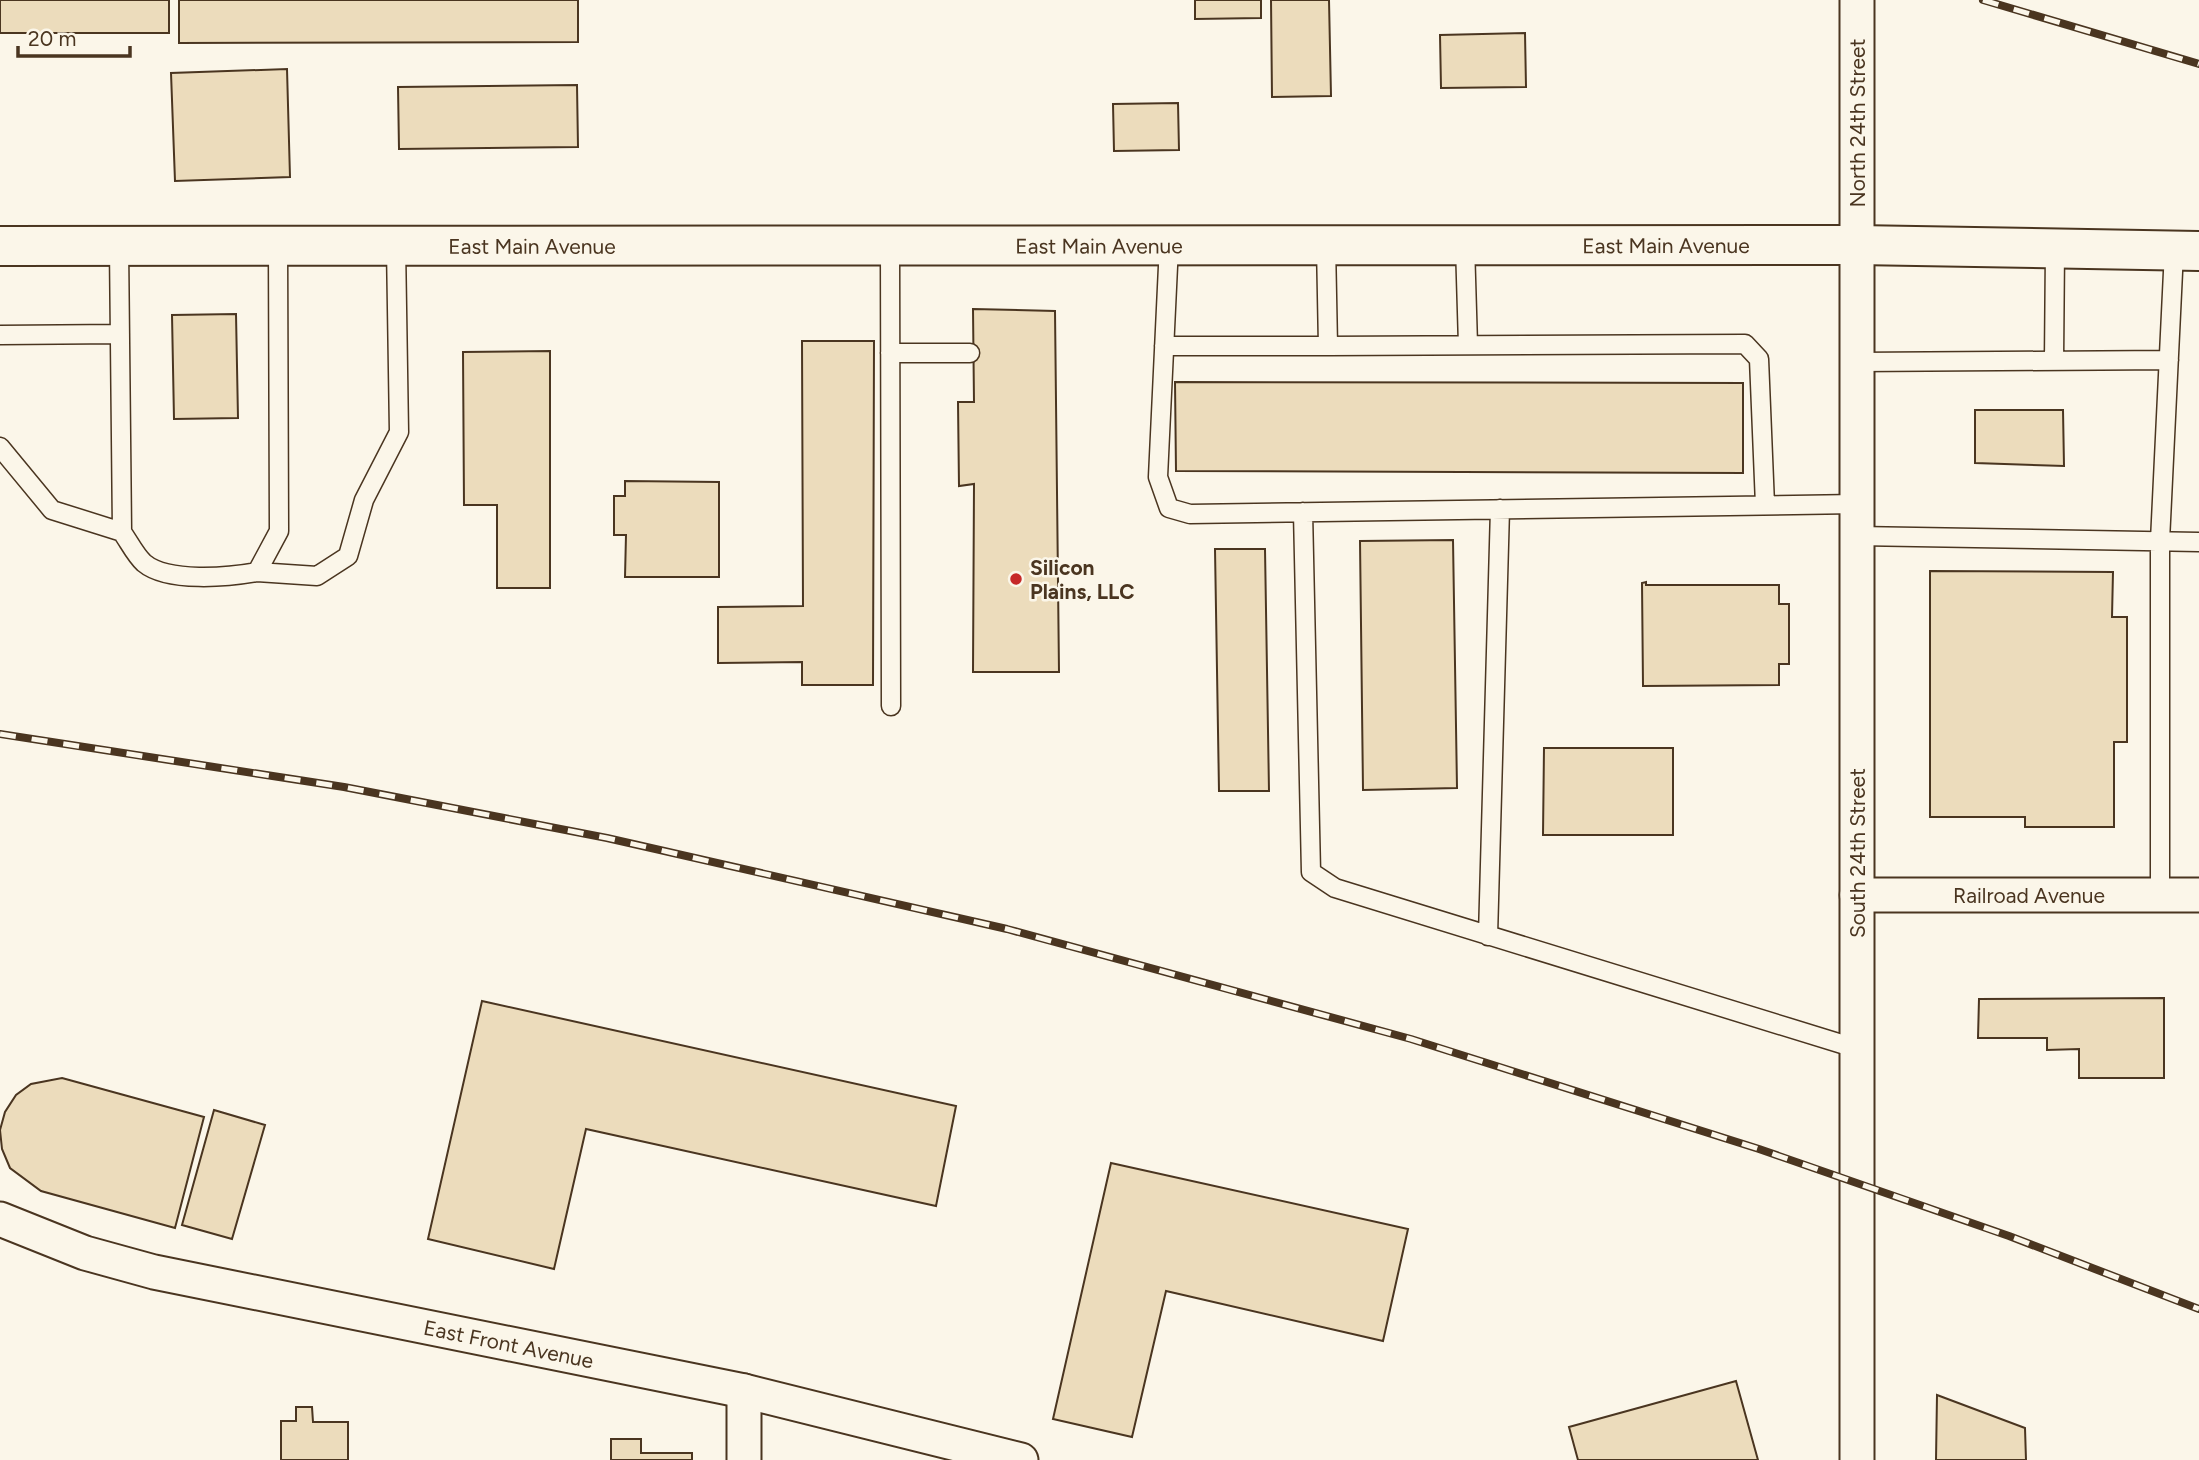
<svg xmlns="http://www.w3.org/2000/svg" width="2199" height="1460" font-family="Figtree,sans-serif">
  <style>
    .building { fill: #ecdcbc; stroke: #4a3520; stroke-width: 2 }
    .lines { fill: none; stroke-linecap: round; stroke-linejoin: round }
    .service-casing { stroke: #4a3520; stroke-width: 21 }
    .minor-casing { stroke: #4a3520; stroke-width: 37 }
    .primary-casing { stroke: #4a3520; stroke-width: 42 }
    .service { stroke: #fbf6e9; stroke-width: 18 }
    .minor { stroke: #fbf6e9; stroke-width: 33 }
    .primary { stroke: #fbf6e9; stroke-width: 38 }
    .rail-casing { stroke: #4a3520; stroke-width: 8 }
    .rail { stroke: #fbf6e9; stroke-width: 5; stroke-dasharray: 16; stroke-linecap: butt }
    .poi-dot { fill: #c62828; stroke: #fbf6e9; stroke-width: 2.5 }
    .labels { text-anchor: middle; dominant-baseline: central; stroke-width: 5; stroke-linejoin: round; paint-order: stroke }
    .street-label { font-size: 21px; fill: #4a3520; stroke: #fbf6e9 }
    .poi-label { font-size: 21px; font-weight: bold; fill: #4a3520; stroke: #fbf6e9; text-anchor: start }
  </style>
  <rect width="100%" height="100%" fill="#fbf6e9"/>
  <path class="building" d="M 0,0 L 169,0 L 169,33 L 0,33 Z
    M 179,0 L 578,0 L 578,42 L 179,43 Z
    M 1195,0 L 1261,0 L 1261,18 L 1195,19 Z
    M 1271,0 L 1329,0 L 1331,96 L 1272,97 Z
    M 1525,33 L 1526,87 L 1441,88 L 1440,35 Z
    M 287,69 L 290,177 L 175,181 L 171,73 Z
    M 577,85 L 578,147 L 399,149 L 398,87 Z
    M 1178,103 L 1179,150 L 1114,151 L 1113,104 Z
    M 973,309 L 1055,311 L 1059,672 L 973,672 L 974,484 L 959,486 L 958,402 L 974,402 Z
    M 236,314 L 238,418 L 174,419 L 172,315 Z
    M 802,341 L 874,341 L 873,685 L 802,685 L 802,662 L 718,663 L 718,607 L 803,606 Z
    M 550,351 L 550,588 L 497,588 L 497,505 L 464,505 L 463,352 Z
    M 1175,382 L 1743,383 L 1743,473 L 1176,471 Z
    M 1975,410 L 2063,410 L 2064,466 L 1975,463 Z
    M 625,481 L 719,482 L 719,577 L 625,577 L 626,535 L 614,535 L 614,496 L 625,496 Z
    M 1453,540 L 1457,788 L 1363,790 L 1360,541 Z
    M 1215,549 L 1265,549 L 1269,791 L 1219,791 Z
    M 1930,571 L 2113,572 L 2112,617 L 2127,617 L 2127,742 L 2114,742 L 2114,827 L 2025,827 L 2025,817 L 1930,817 Z
    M 1646,582 L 1646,585 L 1779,585 L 1779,604 L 1789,604 L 1789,664 L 1779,664 L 1779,685 L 1643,686 L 1642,583 Z
    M 1544,748 L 1673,748 L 1673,835 L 1543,835 Z
    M 2164,998 L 2164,1078 L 2079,1078 L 2079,1049 L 2047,1050 L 2047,1038 L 1978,1038 L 1979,999 Z
    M 482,1001 L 956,1106 L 936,1206 L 586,1129 L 554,1269 L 428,1239 Z
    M 62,1078 L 204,1117 L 175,1228 L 41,1191 L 10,1168 L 2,1149 L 0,1130 L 5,1112 L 16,1095 L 31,1084 Z
    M 214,1110 L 265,1125 L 232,1239 L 182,1225 Z
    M 1111,1163 L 1408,1229 L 1383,1341 L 1166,1291 L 1132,1437 L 1053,1419 Z
    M 1736,1381 L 1758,1460 L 1578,1460 L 1569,1427 Z
    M 1937,1395 L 2025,1428 L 2026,1460 L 1936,1460 Z
    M 296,1407 L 312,1407 L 313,1422 L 348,1422 L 348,1460 L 281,1460 L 281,1421 L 296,1421 Z
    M 611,1439 L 641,1439 L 641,1453 L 692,1453 L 692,1460 L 611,1460 Z"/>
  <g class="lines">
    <defs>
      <path id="service" d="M 1169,245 L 1158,477 L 1169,508 L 1190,514 L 1857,504
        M 1465,245 L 1468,345
        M 119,246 L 122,532 C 129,542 136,556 144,563 C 168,583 229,577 257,572 L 279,531 L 278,246
        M 890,246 L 891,706
        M 0,335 L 120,334
        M 1164,346 L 1328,346 L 1326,245
        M 1328,346 L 1745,344 L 1759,359 L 1765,505
        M 890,353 L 970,353
        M 2054,361 L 2055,249
        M 1857,362 L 2169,360
        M 0,447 L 52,510 L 122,532
        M 1303,512 L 1311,872 L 1335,888 L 1858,1049
        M 1857,536 L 2199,542
        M 257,572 L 317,576 L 348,556 L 364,500 L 399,432 L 396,246
        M 2160,895 L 2160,541 L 2174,251
        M 1488,936 L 1500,509"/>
      <g id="minor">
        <path d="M 1857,0 L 1857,1460"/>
        <path id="s1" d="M 1857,895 L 2199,895"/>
        <path id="s2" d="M 0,1219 L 85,1253 L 154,1272 L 744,1391 L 1021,1460"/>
        <path d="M 744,1391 L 744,1460"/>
      </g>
      <g id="primary">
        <path id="s3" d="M 0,246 L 1857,245 L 2199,251"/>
      </g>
    </defs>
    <use href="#service" class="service-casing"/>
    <use href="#minor" class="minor-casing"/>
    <use href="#primary" class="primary-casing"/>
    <use href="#service" class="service"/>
    <use href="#minor" class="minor"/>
    <use href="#primary" class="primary"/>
    <defs>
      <path id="rail" d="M 1983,0 L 2199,64
        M 0,734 L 344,787 L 607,838 L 1007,929 L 1411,1039 L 1759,1149 L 2009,1236 L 2199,1309"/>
    </defs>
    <use href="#rail" class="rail-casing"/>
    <use href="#rail" class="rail"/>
  </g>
  <circle class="poi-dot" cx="1016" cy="579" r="7"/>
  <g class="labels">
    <g class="street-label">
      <text transform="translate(1857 123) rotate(-90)">North 24th Street</text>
      <text stroke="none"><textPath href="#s3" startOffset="1099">East Main Avenue</textPath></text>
      <text stroke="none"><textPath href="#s3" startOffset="1666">East Main Avenue</textPath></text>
      <text stroke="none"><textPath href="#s3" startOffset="532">East Main Avenue</textPath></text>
      <text transform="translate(1857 853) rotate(-90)">South 24th Street</text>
      <text stroke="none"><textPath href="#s1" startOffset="172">Railroad Avenue</textPath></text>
      <text stroke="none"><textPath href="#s2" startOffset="525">East Front Avenue</textPath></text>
    </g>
    <g class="poi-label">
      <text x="1030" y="567">Silicon<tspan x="1030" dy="24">Plains, LLC</tspan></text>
    </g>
  </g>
  <path d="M18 46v10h112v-10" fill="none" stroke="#4a3520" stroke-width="3.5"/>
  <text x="28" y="46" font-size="21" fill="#4a3520" stroke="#fbf6e9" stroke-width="5" paint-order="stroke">20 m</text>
</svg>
